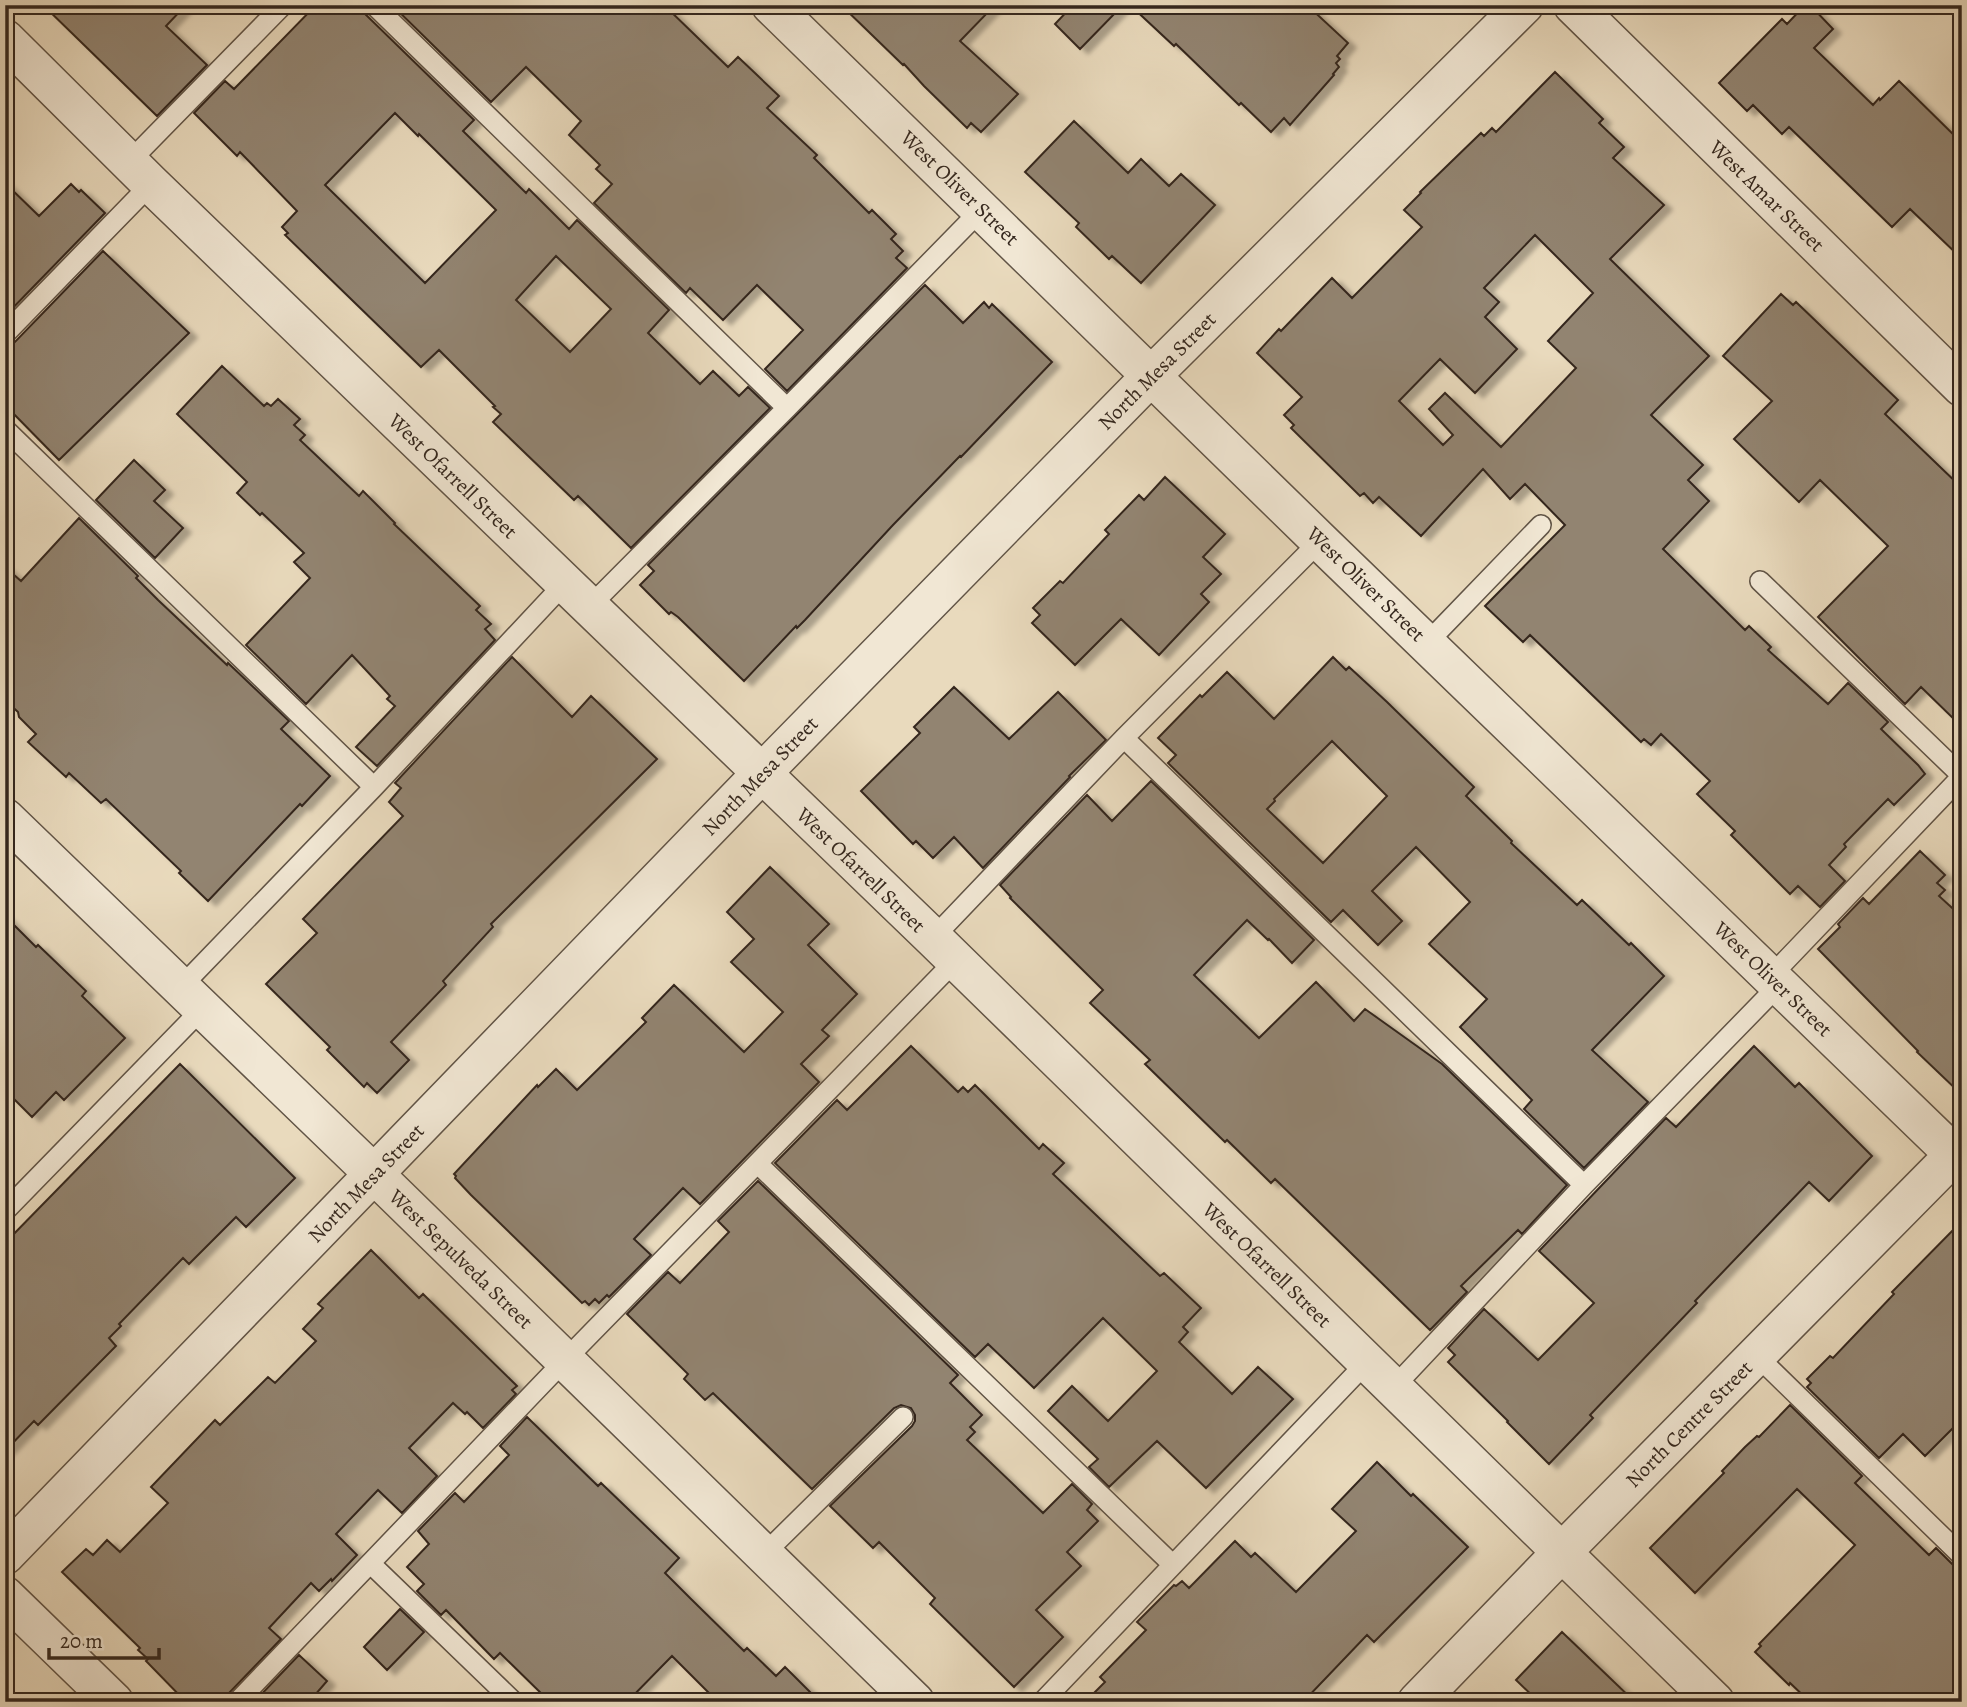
<svg xmlns="http://www.w3.org/2000/svg" width="1967" height="1707" font-family="Alegreya,serif">
  <style>
    .building { fill: #928471; stroke: #34271e; stroke-width: 2; fill-rule: evenodd; filter: url(#shadow) }
    .lines { fill: none; stroke-linecap: round; stroke-linejoin: round }
    .service-casing { stroke: #615446; stroke-width: 22 }
    .minor-casing { stroke: #615446; stroke-width: 41 }
    .service { stroke: #f1e7d4; stroke-width: 19 }
    .minor { stroke: #f1e7d4; stroke-width: 38 }
    .labels { text-anchor: middle; dominant-baseline: central; stroke-width: 5; stroke-linejoin: round; paint-order: stroke }
    .street-label { font-size: 21px; fill: #34271e; stroke: #f1e7d4 }
  </style>
  <defs>
    <filter id="shadow"><feDropShadow dx="8" dy="4.5" stdDeviation="2" flood-color="#0004"/></filter>
  </defs>
  <rect width="100%" height="100%" fill="#e9dabd"/>
  <filter id="stains"><feTurbulence type="fractalNoise" baseFrequency=".00286" numOctaves="4"/><feColorMatrix values="0 0 0 0 .2 0 0 0 0 .09 0 0 0 0 .02 0 0 0 .5 -.17"/></filter>
  <radialGradient id="worn" r=".72"><stop offset=".6" stop-color="#630" stop-opacity="0"/><stop offset="1" stop-color="#630" stop-opacity=".3"/></radialGradient>
  <path class="building" d="M 43,5 L 186,5 L 166,26 L 207,65 L 157,116 Z
    M 316,5 L 362,5 L 365,14 L 474,120 L 463,131 L 526,193 L 529,189 L 569,229 L 577,220 L 669,310 L 648,333 L 700,384 L 713,371 L 739,396 L 748,387 L 770,408 L 631,548 L 578,496 L 574,500 L 493,422 L 501,414 L 493,407 L 495,406 L 439,350 L 421,367 L 285,235 L 288,233 L 282,227 L 297,211 L 240,152 L 237,156 L 194,113 L 225,81 L 234,89 ZM 395,113 L 418,136 L 419,134 L 496,210 L 425,283 L 325,185 ZM 556,256 L 611,309 L 570,352 L 516,300 Z
    M 392,5 L 664,5 L 728,67 L 738,57 L 779,96 L 767,108 L 817,155 L 814,158 L 869,213 L 872,210 L 896,234 L 891,239 L 903,251 L 896,258 L 907,268 L 787,391 L 765,369 L 803,330 L 757,285 L 723,320 L 690,288 L 686,293 L 594,203 L 612,184 L 596,169 L 600,165 L 569,135 L 581,121 L 526,67 L 491,102 Z
    M 841,5 L 995,5 L 960,41 L 1018,94 L 981,132 L 971,123 L 967,128 L 924,86 L 904,64 L 903,65 Z
    M 1073,5 L 1123,5 L 1080,49 L 1055,24 Z
    M 1130,5 L 1307,5 L 1348,43 L 1337,56 L 1340,59 L 1336,63 L 1339,67 L 1333,74 L 1334,75 L 1290,125 L 1284,118 L 1271,132 L 1241,103 L 1239,105 L 1176,44 L 1174,46 Z
    M 1805,5 L 1810,5 L 1833,29 L 1814,48 L 1873,105 L 1879,98 L 1880,100 L 1899,81 L 1962,143 L 1962,259 L 1910,209 L 1892,227 L 1789,127 L 1782,134 L 1753,105 L 1747,111 L 1719,83 L 1782,19 L 1787,24 Z
    M 1555,72 L 1603,119 L 1599,123 L 1624,147 L 1613,158 L 1664,205 L 1610,259 L 1709,356 L 1651,415 L 1703,465 L 1688,480 L 1709,501 L 1663,549 L 1745,630 L 1749,626 L 1771,647 L 1768,650 L 1828,704 L 1848,683 L 1888,722 L 1881,729 L 1918,765 L 1925,774 L 1894,805 L 1888,799 L 1844,844 L 1846,847 L 1829,865 L 1845,881 L 1820,907 L 1798,886 L 1790,894 L 1731,835 L 1735,831 L 1697,794 L 1710,781 L 1661,734 L 1651,745 L 1644,739 L 1641,742 L 1530,635 L 1523,642 L 1485,606 L 1565,525 L 1525,484 L 1510,499 L 1483,469 L 1421,536 L 1379,497 L 1373,503 L 1364,493 L 1360,496 L 1291,428 L 1294,425 L 1284,415 L 1302,397 L 1257,353 L 1279,329 L 1281,331 L 1332,278 L 1352,298 L 1422,227 L 1404,210 L 1421,193 L 1420,192 L 1481,133 L 1484,136 L 1492,128 L 1496,132 ZM 1535,235 L 1593,293 L 1548,341 L 1576,368 L 1501,447 L 1445,393 L 1429,409 L 1453,435 L 1443,445 L 1399,401 L 1440,359 L 1475,393 L 1517,349 L 1485,317 L 1499,302 L 1484,288 Z
    M 1074,121 L 1128,173 L 1141,159 L 1169,186 L 1181,174 L 1215,205 L 1141,283 L 1112,256 L 1109,259 L 1076,227 L 1079,223 L 1025,172 Z
    M 5,183 L 39,216 L 71,184 L 79,192 L 81,190 L 105,213 L 5,316 Z
    M 103,251 L 189,333 L 59,460 L 5,405 L 5,346 L 14,343 Z
    M 925,285 L 963,323 L 984,302 L 989,308 L 992,304 L 1052,362 L 961,457 L 960,456 L 893,525 L 805,620 L 797,628 L 796,626 L 744,681 L 678,617 L 671,612 L 669,614 L 640,585 L 654,571 L 648,565 Z
    M 1781,294 L 1793,305 L 1796,302 L 1898,400 L 1885,414 L 1962,488 L 1962,727 L 1921,687 L 1905,704 L 1818,617 L 1888,546 L 1820,480 L 1799,502 L 1734,439 L 1772,401 L 1723,356 Z
    M 222,366 L 264,406 L 267,403 L 271,406 L 278,399 L 300,419 L 294,425 L 305,435 L 300,440 L 359,496 L 363,491 L 395,523 L 394,524 L 480,606 L 476,610 L 491,624 L 485,629 L 495,640 L 377,766 L 356,747 L 395,706 L 387,699 L 390,696 L 352,655 L 306,704 L 246,645 L 310,578 L 294,562 L 304,553 L 262,513 L 260,515 L 237,493 L 247,482 L 177,414 Z
    M 134,460 L 165,490 L 154,501 L 183,528 L 155,558 L 96,500 Z
    M 1165,477 L 1225,534 L 1203,557 L 1221,574 L 1201,594 L 1209,602 L 1159,655 L 1121,619 L 1075,665 L 1032,623 L 1040,615 L 1033,608 L 1060,581 L 1063,583 L 1109,534 L 1105,530 L 1139,495 L 1144,500 Z
    M 79,518 L 138,576 L 136,578 L 158,600 L 227,665 L 228,663 L 289,721 L 281,729 L 330,776 L 302,806 L 300,804 L 208,901 L 179,873 L 181,871 L 106,799 L 101,803 L 69,773 L 66,777 L 28,742 L 36,734 L 19,717 L 18,712 L 5,700 L 5,567 L 21,581 Z
    M 512,657 L 572,717 L 591,696 L 657,759 L 491,924 L 493,927 L 443,981 L 446,985 L 391,1042 L 409,1060 L 377,1093 L 367,1083 L 364,1087 L 327,1050 L 330,1047 L 266,984 L 317,933 L 303,919 L 403,816 L 389,802 L 401,788 L 395,783 Z
    M 1333,657 L 1346,670 L 1349,667 L 1387,702 L 1474,787 L 1466,796 L 1512,841 L 1511,843 L 1577,905 L 1582,900 L 1629,945 L 1631,943 L 1664,976 L 1592,1050 L 1648,1102 L 1584,1168 L 1524,1109 L 1532,1100 L 1460,1027 L 1487,999 L 1429,944 L 1470,902 L 1416,847 L 1372,891 L 1402,921 L 1378,945 L 1343,910 L 1331,922 L 1168,763 L 1176,755 L 1158,738 L 1200,695 L 1202,697 L 1227,672 L 1274,719 ZM 1332,741 L 1387,796 L 1323,863 L 1267,809 L 1275,801 L 1274,799 Z
    M 954,687 L 1009,739 L 1058,692 L 1106,740 L 1069,776 L 1070,777 L 983,868 L 954,837 L 933,858 L 916,841 L 913,844 L 861,791 L 920,733 L 914,727 Z
    M 1151,781 L 1314,940 L 1292,963 L 1269,939 L 1268,940 L 1247,920 L 1194,975 L 1259,1038 L 1316,982 L 1354,1021 L 1365,1009 L 1442,1064 L 1567,1185 L 1522,1234 L 1518,1230 L 1461,1286 L 1467,1292 L 1430,1330 L 1275,1179 L 1271,1183 L 1227,1140 L 1225,1142 L 1145,1064 L 1150,1060 L 1090,1003 L 1103,990 L 1010,898 L 1011,897 L 1000,885 L 1087,795 L 1112,821 Z
    M 1920,851 L 1945,875 L 1937,883 L 1945,890 L 1939,896 L 1962,917 L 1962,1095 L 1917,1052 L 1918,1051 L 1818,949 L 1840,927 L 1838,924 L 1863,898 L 1869,904 Z
    M 770,867 L 829,924 L 808,945 L 857,994 L 822,1030 L 829,1036 L 801,1064 L 819,1082 L 700,1204 L 683,1188 L 634,1239 L 651,1255 L 609,1297 L 607,1295 L 599,1303 L 595,1299 L 589,1305 L 585,1301 L 582,1303 L 471,1195 L 455,1178 L 456,1176 L 454,1174 L 537,1085 L 538,1087 L 556,1069 L 577,1090 L 646,1022 L 642,1018 L 674,985 L 744,1052 L 783,1012 L 731,962 L 754,939 L 727,912 Z
    M 5,916 L 36,947 L 38,945 L 86,991 L 82,996 L 125,1038 L 64,1100 L 56,1092 L 32,1117 L 5,1090 Z
    M 911,1046 L 958,1092 L 963,1087 L 968,1092 L 975,1085 L 1039,1149 L 1043,1144 L 1064,1163 L 1053,1174 L 1160,1276 L 1164,1273 L 1201,1308 L 1183,1327 L 1188,1332 L 1179,1342 L 1232,1394 L 1258,1367 L 1293,1399 L 1206,1488 L 1157,1441 L 1109,1487 L 1089,1467 L 1098,1459 L 1048,1411 L 1072,1386 L 1108,1421 L 1157,1371 L 1103,1318 L 1034,1388 L 988,1344 L 975,1357 L 775,1163 L 837,1100 L 847,1110 Z
    M 1754,1046 L 1795,1087 L 1799,1083 L 1872,1156 L 1829,1201 L 1809,1182 L 1695,1301 L 1697,1303 L 1590,1415 L 1593,1418 L 1549,1464 L 1507,1422 L 1508,1421 L 1448,1362 L 1455,1355 L 1448,1348 L 1484,1309 L 1538,1360 L 1594,1303 L 1539,1251 L 1666,1118 L 1676,1127 Z
    M 180,1064 L 295,1178 L 246,1227 L 236,1217 L 189,1264 L 183,1258 L 119,1324 L 121,1326 L 109,1338 L 116,1346 L 38,1425 L 34,1421 L 5,1451 L 5,1243 Z
    M 758,1181 L 958,1375 L 950,1383 L 982,1415 L 970,1427 L 975,1432 L 967,1440 L 1043,1513 L 1072,1484 L 1092,1504 L 1087,1510 L 1098,1521 L 1067,1552 L 1081,1566 L 1036,1610 L 1063,1637 L 1014,1687 L 930,1604 L 935,1598 L 879,1542 L 873,1548 L 830,1506 L 912,1426 L 915,1421 L 915,1415 L 911,1408 L 901,1405 L 894,1408 L 812,1489 L 715,1395 L 713,1393 L 705,1400 L 684,1379 L 688,1374 L 627,1314 L 668,1272 L 680,1283 L 729,1232 L 718,1221 Z
    M 1962,1221 L 1962,1419 L 1925,1456 L 1903,1434 L 1879,1458 L 1807,1387 L 1811,1383 L 1807,1379 L 1830,1356 L 1833,1358 L 1894,1294 L 1892,1292 Z
    M 371,1250 L 419,1298 L 423,1294 L 517,1386 L 512,1390 L 516,1394 L 483,1428 L 467,1412 L 465,1414 L 453,1403 L 409,1448 L 437,1476 L 402,1513 L 378,1490 L 336,1534 L 357,1555 L 332,1581 L 331,1579 L 319,1591 L 311,1583 L 269,1628 L 281,1639 L 228,1694 L 225,1702 L 186,1702 L 146,1661 L 148,1659 L 138,1650 L 140,1648 L 62,1572 L 86,1549 L 93,1555 L 107,1540 L 120,1552 L 168,1503 L 151,1487 L 215,1420 L 220,1425 L 268,1377 L 275,1383 L 316,1341 L 303,1329 L 323,1308 L 318,1304 Z
    M 1790,1405 L 1862,1476 L 1855,1483 L 1929,1555 L 1936,1548 L 1953,1565 L 1962,1568 L 1962,1702 L 1810,1702 L 1790,1683 L 1789,1685 L 1755,1652 L 1761,1646 L 1759,1644 L 1855,1545 L 1797,1489 L 1695,1593 L 1650,1548 L 1724,1473 L 1722,1471 L 1745,1447 L 1757,1436 L 1759,1437 Z
    M 527,1417 L 598,1486 L 601,1483 L 679,1558 L 665,1573 L 690,1598 L 744,1651 L 747,1648 L 776,1676 L 785,1667 L 820,1702 L 718,1702 L 672,1656 L 627,1702 L 550,1702 L 500,1653 L 494,1659 L 446,1610 L 441,1615 L 417,1591 L 424,1584 L 407,1567 L 429,1544 L 418,1531 L 455,1493 L 464,1502 L 509,1455 L 500,1446 Z
    M 1377,1462 L 1411,1496 L 1413,1494 L 1468,1547 L 1374,1642 L 1367,1635 L 1303,1702 L 1085,1702 L 1105,1682 L 1100,1677 L 1146,1630 L 1137,1622 L 1174,1585 L 1176,1586 L 1182,1581 L 1189,1588 L 1235,1541 L 1251,1557 L 1255,1553 L 1296,1592 L 1356,1531 L 1332,1509 Z
    M 400,1609 L 424,1632 L 387,1670 L 364,1647 Z
    M 1562,1632 L 1635,1702 L 1539,1702 L 1516,1680 Z
    M 299,1655 L 327,1681 L 309,1702 L 254,1702 Z"/>
  <g class="lines">
    <defs>
      <path id="service" d="M 374,5 L 787,408
        M 129,162 L 283,5
        M 5,334 L 151,184
        M 5,429 L 374,787
        M 1760,581 L 1962,776
        M 588,608 L 787,408 L 982,209
        M 1427,643 L 1541,525
        M 1124,738 L 1584,1185
        M 933,938 L 1124,738 L 1320,541
        M 1770,977 L 1962,776
        M 180,988 L 374,787 L 564,584
        M 758,1164 L 1173,1565
        M 5,1211 L 202,1009
        M 1756,1355 L 1962,1556
        M 1393,1388 L 1584,1185 L 1779,985
        M 764,1554 L 903,1417
        M 371,1564 L 514,1702
        M 237,1702 L 565,1360 L 955,961
        M 1042,1702 L 1367,1362"/>
      <path id="minor" d="M 771,5 L 1320,541 L 1962,1162
        M 1573,5 L 1962,387
        M 5,39 L 151,184 L 933,938 L 1715,1702
        M 5,818 L 375,1175 L 915,1702
        M 5,1555 L 761,774 L 1151,376 L 1524,5
        M 5,1596 L 114,1702
        M 1417,1702 L 1562,1552 L 1962,1147"/>
    </defs>
    <use href="#service" class="service-casing"/>
    <use href="#minor" class="minor-casing"/>
    <use href="#service" class="service"/>
    <use href="#minor" class="minor"/>
  </g>
  <g class="labels">
    <g class="street-label">
      <text transform="translate(960 188) rotate(44)">West Oliver Street</text>
      <text transform="translate(1767 196) rotate(44)">West Amar Street</text>
      <text transform="translate(1157 371) rotate(-45)">North Mesa Street</text>
      <text transform="translate(453 476) rotate(44)">West Ofarrell Street</text>
      <text transform="translate(1366 584) rotate(44)">West Oliver Street</text>
      <text transform="translate(760 776) rotate(-46)">North Mesa Street</text>
      <text transform="translate(861 870) rotate(44)">West Ofarrell Street</text>
      <text transform="translate(1773 979) rotate(44)">West Oliver Street</text>
      <text transform="translate(366 1183) rotate(-46)">North Mesa Street</text>
      <text transform="translate(461 1259) rotate(44)">West Sepulveda Street</text>
      <text transform="translate(1267 1265) rotate(44)">West Ofarrell Street</text>
      <text transform="translate(1689 1424) rotate(-45)">North Centre Street</text>
    </g>
  </g>
  <rect width="1967" height="1707" fill="none" stroke="#e9dabd" stroke-width="28"/>
  <rect x="7" y="7" width="1953" height="1693" fill="none" stroke="#34271e" stroke-width="3.5"/>
  <rect x="14" y="14" width="1939" height="1679" fill="none" stroke="#34271e" stroke-width="2"/>
  <path d="M49 1648v10h110v-10" fill="none" stroke="#34271e" stroke-width="3.5"/>
  <text x="60" y="1648" font-size="21" fill="#34271e" stroke="#f1e7d4" stroke-width="5" paint-order="stroke">20 m</text>
  <rect width="100%" height="100%" filter="url(#stains)"/>
  <rect width="100%" height="100%" fill="url(#worn)"/>
</svg>
